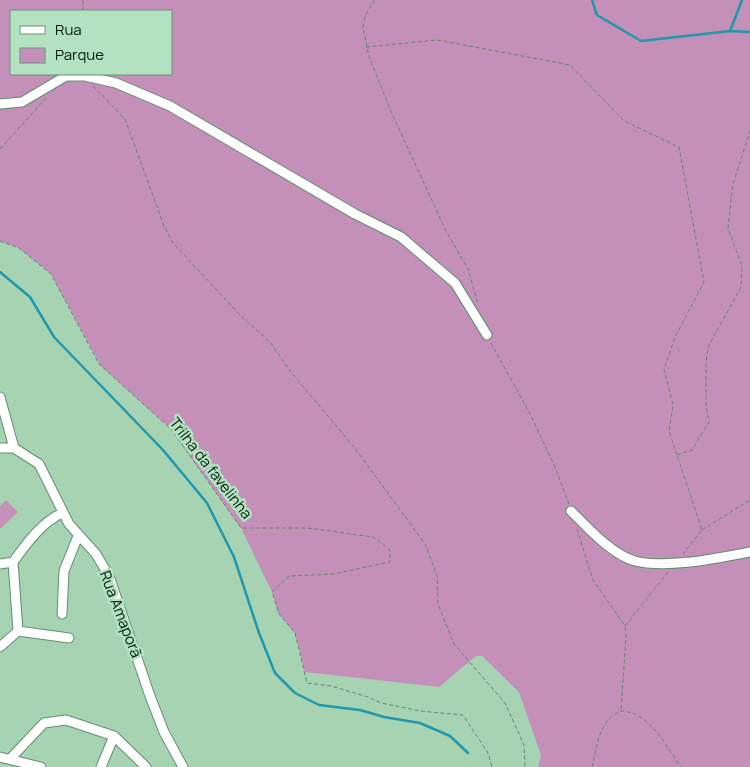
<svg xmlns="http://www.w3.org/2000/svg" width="750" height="767" font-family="Manrope,sans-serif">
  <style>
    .green { fill: #c48fb9; fill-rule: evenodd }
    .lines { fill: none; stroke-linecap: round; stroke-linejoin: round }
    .stream { stroke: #2097ac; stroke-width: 2.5 }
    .minor-casing { stroke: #628e6f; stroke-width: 11 }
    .path { stroke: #63866e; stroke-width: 1; stroke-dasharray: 4 2.5; stroke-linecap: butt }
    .minor { stroke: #fff; stroke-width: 9 }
    .labels { text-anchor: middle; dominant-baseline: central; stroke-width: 5; stroke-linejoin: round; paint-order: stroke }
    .street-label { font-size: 15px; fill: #06180c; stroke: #b2e2c0 }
  </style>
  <rect width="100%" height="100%" fill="#a6d4b3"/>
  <path class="green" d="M 0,0 L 750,0 L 750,767 L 538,767 L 541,755 L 519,692 L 482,656 L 476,656 L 439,687 L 305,672 L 295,633 L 279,614 L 272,592 L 241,528 L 171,429 L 101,366 L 51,274 L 19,248 L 0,241 ZM 11,11 L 171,11 L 171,74 L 11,74 Z
    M 6,500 L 18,512 L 0,529 L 0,506 Z"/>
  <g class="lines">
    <path class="stream" d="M 592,0 L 597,15 L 641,41 L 730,31 L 750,32
      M 730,31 L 742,0
      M 0,272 L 30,297 L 54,337 L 163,450 L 207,503 L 234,557 L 259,633 L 275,673 L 295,693 L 319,705 L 360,710 L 384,717 L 420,723 L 450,736 L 468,753"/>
    <defs>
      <path id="minor" d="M 0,104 L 22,102 L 66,76 L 85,76 L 116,83 L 170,106 L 355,214 L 401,237 L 455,283 L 487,335
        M 0,397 L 14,448 L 39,464 L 69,524 L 96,554 L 109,576 L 150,696 L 164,732 L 183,767
        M 0,448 L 14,448
        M 571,511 C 587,527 612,555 635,561 C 667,569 718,558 750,552
        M 0,564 L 13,562
        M 62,614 L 64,571 L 78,536
        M 18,631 L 69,638
        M 0,647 L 18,631 L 13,562 C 27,543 41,523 62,513
        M 0,757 L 41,767
        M 10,759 L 44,723 L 66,720 L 114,736 L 146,767
        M 101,767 L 114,736"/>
    </defs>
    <use href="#minor" class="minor-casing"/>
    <path class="path" d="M 374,0 L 365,16 L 363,27 L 369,57 L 393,116 L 446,231 L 468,269 L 478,304
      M 83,11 L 83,0
      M 366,47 L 437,40 L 570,65 L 624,121 L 679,147 L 704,282 L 675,337 L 664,369 L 673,405 L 669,431 L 702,530 L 683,554
      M 93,86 L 125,119 L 164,226 L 173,243 L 241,316 L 270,342 L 290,371 L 354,447 L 425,544 L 437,575 L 438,604 L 454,644 L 505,703 L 524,745 L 525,767
      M 0,149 L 46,98
      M 0,241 L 19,248 L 51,274 L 99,364 L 171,429 L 241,528 L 308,528 L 373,537 L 390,550 L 390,562 L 333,574 L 289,576 L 272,592 L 279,614 L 295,633 L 307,683 L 331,686 L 368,697 L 381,703 L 420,711 L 463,715 L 488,753 L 492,767
      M 491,343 L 529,412 L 555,467 L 569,504
      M 677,455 L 692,450 L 709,422 L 706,405 L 706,363 L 708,347 L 741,287 L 742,266 L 728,228 L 733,184 L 750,131
      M 577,529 L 593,580 L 625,626 L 626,636 L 621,711
      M 702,530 L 750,500
      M 625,626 L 668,572
      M 592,767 C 597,745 599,720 621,711 C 650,712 666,746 681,767"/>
    <use href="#minor" class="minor"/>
  </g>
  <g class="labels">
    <g class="street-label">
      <text transform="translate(211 468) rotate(52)">Trilha da favelinha</text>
      <text transform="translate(121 614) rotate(69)">Rua Amaporã</text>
    </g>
  </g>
  <rect x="10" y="10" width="162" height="65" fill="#b2e2c0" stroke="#6d9178"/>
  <rect x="20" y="26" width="25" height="8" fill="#ffffff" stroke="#6d9178"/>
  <text x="55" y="35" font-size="15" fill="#06180c">Rua</text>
  <rect x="20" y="48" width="25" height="15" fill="#c48fb9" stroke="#6d9178"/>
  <text x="55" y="60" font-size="15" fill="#06180c">Parque</text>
</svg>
